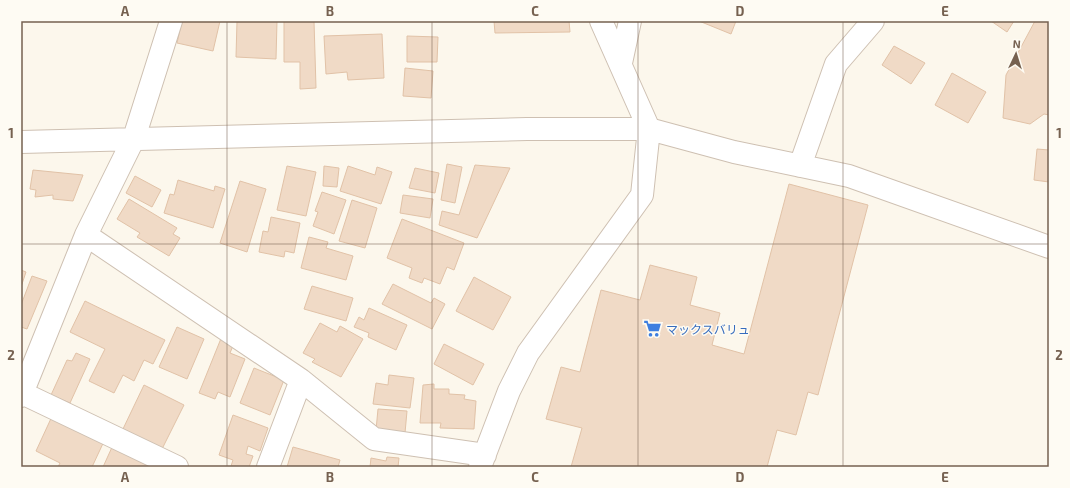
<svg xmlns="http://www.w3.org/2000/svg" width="1070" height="488" font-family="'Exo 2','Noto Sans JP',sans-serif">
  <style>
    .building { fill: #f0dac6; stroke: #e1c2a7 }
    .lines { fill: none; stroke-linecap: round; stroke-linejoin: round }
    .minor-casing { stroke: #cec0b2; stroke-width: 24 }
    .minor { stroke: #fff; stroke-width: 22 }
    .grid { fill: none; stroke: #766150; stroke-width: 1; stroke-opacity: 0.55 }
    .labels { text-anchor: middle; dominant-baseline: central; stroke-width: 3; stroke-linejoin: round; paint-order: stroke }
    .shop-label { font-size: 12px; fill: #366cbe; stroke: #fefbf3; text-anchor: start }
    .neatline { fill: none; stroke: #766150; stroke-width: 1.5 }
    .grid-label { font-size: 13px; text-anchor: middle; font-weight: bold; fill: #766150 }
  </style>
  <rect width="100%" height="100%" fill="#fcf7ec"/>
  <path class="building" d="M 182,21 L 220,21 L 213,51 L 177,43 Z
    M 237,21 L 277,21 L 276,59 L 236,57 Z
    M 284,21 L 314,21 L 316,88 L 300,89 L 300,62 L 284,62 Z
    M 494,21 L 569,21 L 570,32 L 495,33 Z
    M 699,21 L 736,21 L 731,34 Z
    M 991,21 L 1014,21 L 1007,32 Z
    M 1035,21 L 1049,21 L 1049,115 L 1044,114 L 1030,124 L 1003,118 L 1006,75 Z
    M 382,34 L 384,78 L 348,80 L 347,72 L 326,74 L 324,36 Z
    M 407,36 L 438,37 L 437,62 L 407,62 Z
    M 894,46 L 925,63 L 911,84 L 882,65 Z
    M 405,68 L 433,71 L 431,98 L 403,96 Z
    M 952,73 L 986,92 L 968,123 L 935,105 Z
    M 1037,149 L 1049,150 L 1049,182 L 1034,180 Z
    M 447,164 L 462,167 L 455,203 L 441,200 Z
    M 475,165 L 510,168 L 477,238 L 439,225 L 442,211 L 459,215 Z
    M 287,166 L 316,172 L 306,216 L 277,210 Z
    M 324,166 L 339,168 L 337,187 L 323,186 Z
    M 348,166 L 375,175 L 377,167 L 392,172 L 381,204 L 340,191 Z
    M 415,168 L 439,173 L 435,193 L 409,188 Z
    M 33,170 L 83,175 L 73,201 L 53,199 L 53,195 L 35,197 L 36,190 L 30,189 Z
    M 135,176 L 161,190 L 152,207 L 126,193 Z
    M 178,180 L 214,191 L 215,186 L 225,189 L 213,228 L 164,213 L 170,194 L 174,195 Z
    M 240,181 L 266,189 L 247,252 L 220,243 Z
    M 789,184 L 868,205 L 818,395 L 808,392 L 796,435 L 777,430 L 767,467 L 571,467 L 582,428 L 546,419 L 561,367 L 580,372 L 601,290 L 640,300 L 650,265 L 697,277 L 690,305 L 720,313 L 712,345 L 744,354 Z
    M 322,192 L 346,200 L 334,234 L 313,226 L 318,212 L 315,211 Z
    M 403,195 L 433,199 L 430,218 L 400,213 Z
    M 129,199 L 177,228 L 173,234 L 180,238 L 169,256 L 137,237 L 140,233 L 117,219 Z
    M 352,200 L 377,208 L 365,248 L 339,241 Z
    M 271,217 L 300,223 L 294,253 L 285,251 L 284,257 L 259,252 L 263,231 L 268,232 Z
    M 402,219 L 464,243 L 454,270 L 447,267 L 440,284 L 424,278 L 422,283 L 409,278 L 412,268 L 387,258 Z
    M 309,237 L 328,242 L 326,248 L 353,256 L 346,280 L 301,268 Z
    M 21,270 L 26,272 L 21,287 Z
    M 32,276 L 47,281 L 27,329 L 21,327 L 21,305 Z
    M 474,277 L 511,297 L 493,330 L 456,311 Z
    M 393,284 L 431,303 L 434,298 L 445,304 L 432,329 L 382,304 Z
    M 312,286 L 353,298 L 346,321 L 304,309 Z
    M 85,301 L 165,340 L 153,364 L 144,360 L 134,381 L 123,375 L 114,393 L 89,381 L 105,349 L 70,332 Z
    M 369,308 L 407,325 L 396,350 L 368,337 L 369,333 L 354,327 L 359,317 L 364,320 Z
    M 320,323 L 337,332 L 340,326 L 363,339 L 341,377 L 312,362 L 315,359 L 303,353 Z
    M 177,327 L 204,339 L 187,379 L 159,367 Z
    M 222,336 L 235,341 L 230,353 L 245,359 L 230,397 L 218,392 L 215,399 L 199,393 Z
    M 444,344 L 484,364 L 473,385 L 434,364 Z
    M 76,353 L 90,359 L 70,403 L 51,395 L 67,360 L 72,361 Z
    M 254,368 L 284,380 L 270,415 L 240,403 Z
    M 389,375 L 414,378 L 410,408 L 373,404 L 376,383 L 388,385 Z
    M 434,384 L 434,389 L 449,389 L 449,394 L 465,395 L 464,399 L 476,401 L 474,429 L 440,428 L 441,423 L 420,423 L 423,385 Z
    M 144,385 L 184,405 L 162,449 L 122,431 Z
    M 378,409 L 407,411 L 405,433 L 376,430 Z
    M 54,412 L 106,437 L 92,467 L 58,467 L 60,463 L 36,451 Z
    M 233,415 L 268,428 L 260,451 L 248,446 L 246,454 L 253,456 L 249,467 L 231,466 L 233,460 L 219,455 Z
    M 113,445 L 157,467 L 103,467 Z
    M 293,447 L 340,460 L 338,467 L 287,467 Z
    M 387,457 L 399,458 L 398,467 L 370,467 L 371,458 L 386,461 Z"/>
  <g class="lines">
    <defs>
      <path id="minor" d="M 621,63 L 630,21
        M 21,142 L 527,129 L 649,129 L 734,152 L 849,176 L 1049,247
        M 800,166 L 836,64 L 873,21
        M 86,235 L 301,380 L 268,467
        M 301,380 L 374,439 L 485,455
        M 22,393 L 177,467
        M 21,396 L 86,235 L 134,138 L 171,21
        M 480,467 L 509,391 L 528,353 L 642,195 L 649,129 L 601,21"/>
    </defs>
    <use href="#minor" class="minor-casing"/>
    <use href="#minor" class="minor"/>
  </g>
  <path class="grid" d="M 227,21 L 227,467M 432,21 L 432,467M 638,21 L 638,467M 843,21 L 843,467M 21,244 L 1049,244"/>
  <defs>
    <symbol id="supermarket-bare" viewBox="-9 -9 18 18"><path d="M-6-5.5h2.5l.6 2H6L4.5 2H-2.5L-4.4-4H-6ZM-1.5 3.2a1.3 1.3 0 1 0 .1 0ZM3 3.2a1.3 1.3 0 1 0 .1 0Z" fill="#3f7fe0" stroke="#fefbf3" stroke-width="2.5" paint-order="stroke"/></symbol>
  </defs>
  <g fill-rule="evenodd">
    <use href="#supermarket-bare" x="640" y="316" width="25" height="25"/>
  </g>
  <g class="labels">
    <g class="shop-label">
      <text x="666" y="329">マックスバリュ</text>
    </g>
  </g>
  <rect width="1070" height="488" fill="none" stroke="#fefbf3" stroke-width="44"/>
  <g transform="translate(1016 54) rotate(4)" stroke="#fefbf3" stroke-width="3" paint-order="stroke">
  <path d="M0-3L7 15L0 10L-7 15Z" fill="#766150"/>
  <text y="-6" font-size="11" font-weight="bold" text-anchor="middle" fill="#766150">N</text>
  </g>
  <rect x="22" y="22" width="1026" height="444" class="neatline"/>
  <g class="grid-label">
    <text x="125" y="16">A</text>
    <text x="330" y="16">B</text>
    <text x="535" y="16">C</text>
    <text x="740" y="16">D</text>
    <text x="945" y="16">E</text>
    <text x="11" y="138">1</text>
    <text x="1059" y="138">1</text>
    <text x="11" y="360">2</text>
    <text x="1059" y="360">2</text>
    <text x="125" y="482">A</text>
    <text x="330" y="482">B</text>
    <text x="535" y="482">C</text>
    <text x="740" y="482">D</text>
    <text x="945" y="482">E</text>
  </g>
</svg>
